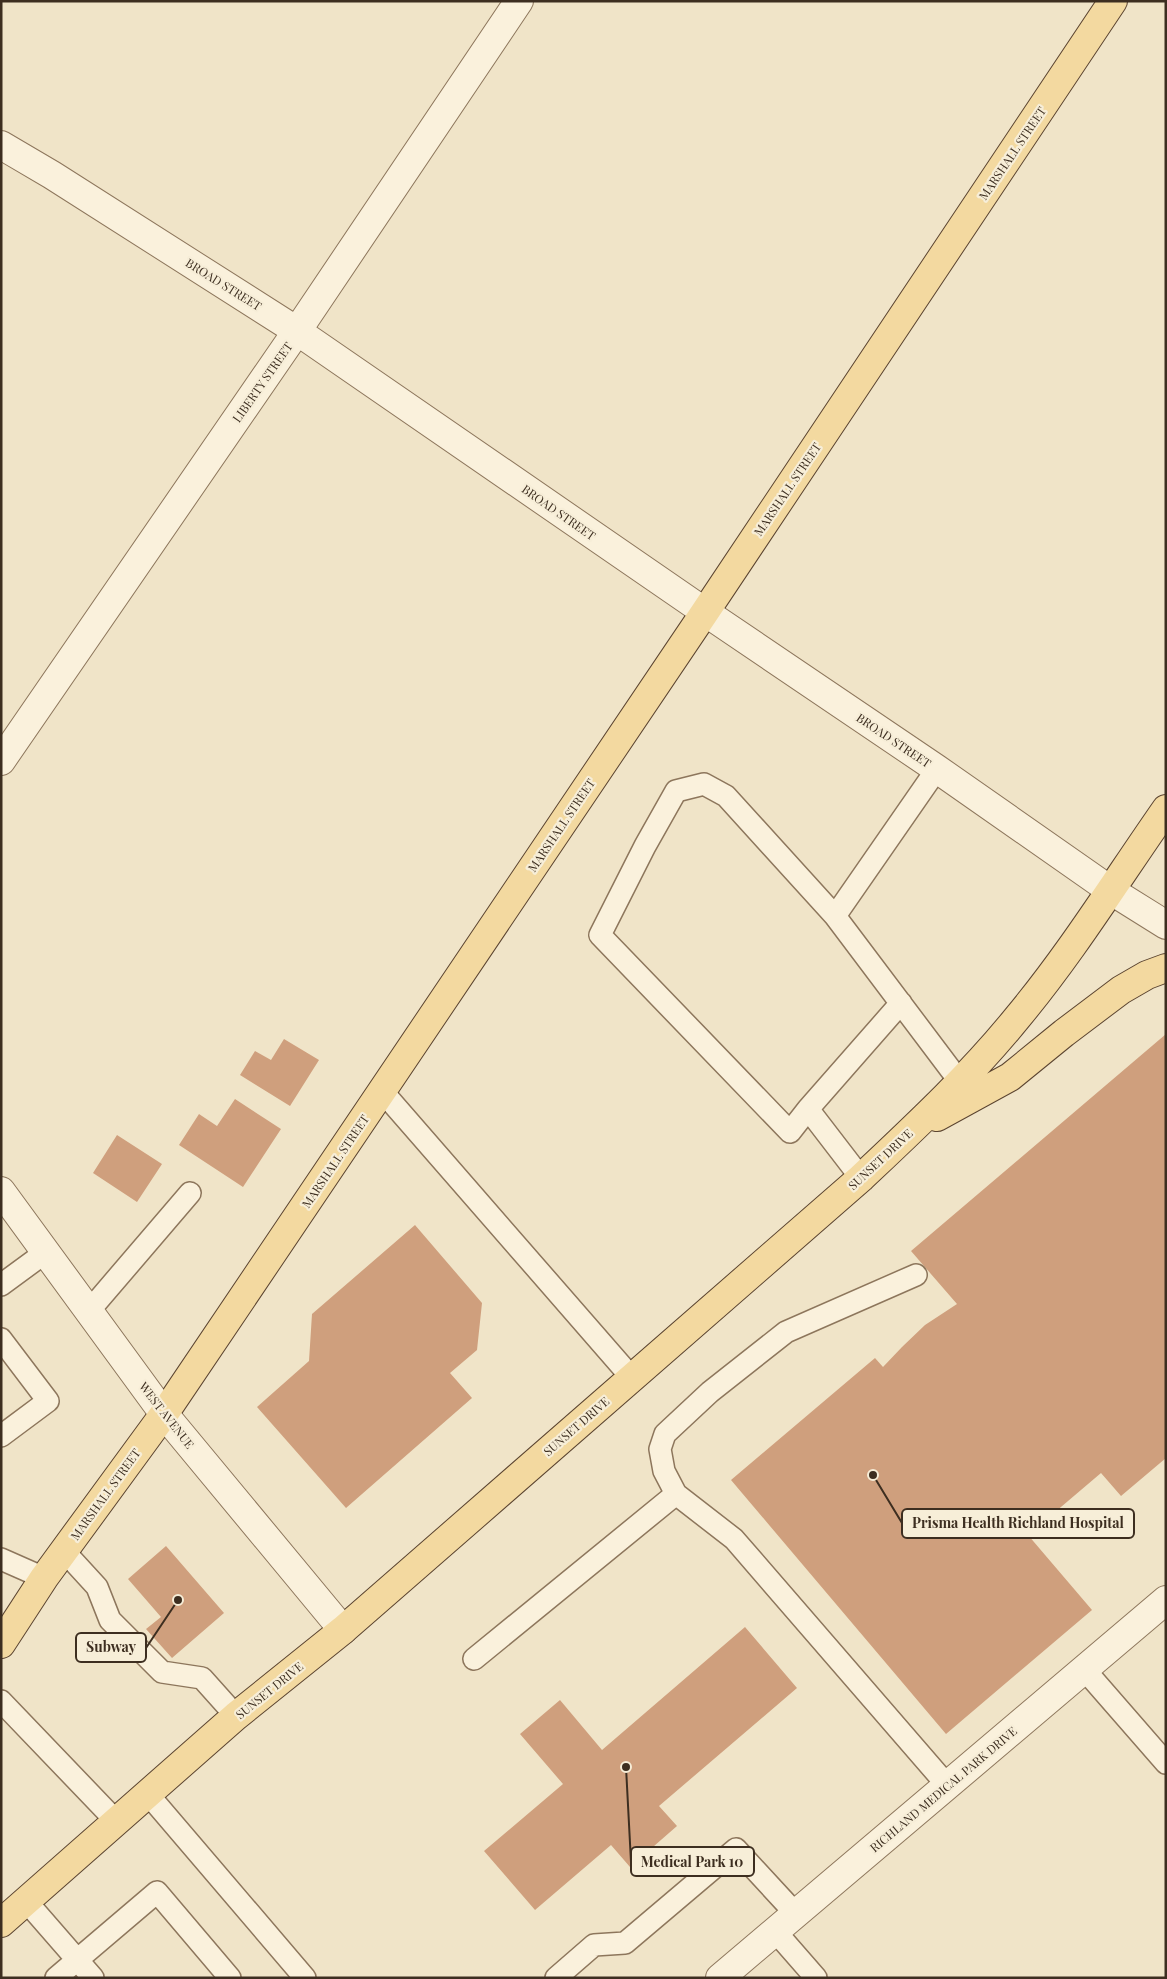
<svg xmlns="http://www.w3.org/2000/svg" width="1167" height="1979" font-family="'Playfair Display',serif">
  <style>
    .building { fill: #cf9f7d }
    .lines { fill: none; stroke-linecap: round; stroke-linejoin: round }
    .service-casing { stroke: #8d765c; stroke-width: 24 }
    .minor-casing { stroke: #8d765c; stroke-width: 30 }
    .primary-casing { stroke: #5b4430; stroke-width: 30 }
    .service { stroke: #faf1dc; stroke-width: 21 }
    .minor { stroke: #faf1dc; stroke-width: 28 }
    .primary { stroke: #f3d9a0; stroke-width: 28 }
    .labels { text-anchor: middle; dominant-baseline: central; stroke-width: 4.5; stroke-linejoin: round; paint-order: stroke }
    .street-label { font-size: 12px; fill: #3d2e20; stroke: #f7eed8 }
    .leader { fill: none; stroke: #3d2e20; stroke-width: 2 }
    .callout-dot { fill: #3d2e20; stroke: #f7eed8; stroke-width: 2 }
    .callout { fill: #f7eed8; stroke: #3d2e20; stroke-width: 2 }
    .callout-label { font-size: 14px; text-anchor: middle; font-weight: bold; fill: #3d2e20 }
  </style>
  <rect width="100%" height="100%" fill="#f0e4c8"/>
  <path class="building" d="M 1166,1034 L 1166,1458 L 1121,1496 L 1101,1473 L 1028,1535 L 1092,1610 L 946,1734 L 731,1480 L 875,1358 L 883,1367 L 902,1347 L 925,1325 L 957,1304 L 911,1251 Z
    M 284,1039 L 319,1060 L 290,1106 L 240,1075 L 255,1051 L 271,1060 Z
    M 235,1099 L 281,1129 L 243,1187 L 179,1145 L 199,1114 L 217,1126 Z
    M 117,1135 L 162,1164 L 137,1202 L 93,1173 Z
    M 415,1225 L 482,1303 L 477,1350 L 450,1373 L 472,1398 L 346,1508 L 257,1407 L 309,1361 L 312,1314 Z
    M 166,1546 L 224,1613 L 172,1658 L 146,1629 L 161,1617 L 128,1579 Z
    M 745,1627 L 797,1688 L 659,1806 L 677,1826 L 630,1867 L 611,1845 L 535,1910 L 484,1851 L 563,1784 L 520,1734 L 560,1700 L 602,1750 Z"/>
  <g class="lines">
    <defs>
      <path id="service" d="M 835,916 L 960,1082
        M 382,1091 L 632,1378
        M 808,1109 L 901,1003
        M 861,1178 L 808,1109 L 790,1132 L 600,935 L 645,846 L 676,791 L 704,784 L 726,796 L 835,916 L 937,769
        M 916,1275 L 786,1332 L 710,1392 L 665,1434 L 660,1449 L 664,1471 L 676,1494 L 734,1539 L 947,1785
        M 1,1285 L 46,1252
        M 89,1311 L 190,1193
        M 1,1339 L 48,1401 L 1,1436
        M 64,1551 L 97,1587 L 110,1620 L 162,1672 L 202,1678 L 236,1716
        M 1,1559 L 44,1578
        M 474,1659 L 676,1494
        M 1084,1669 L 1166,1763
        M 1,1701 L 116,1821
        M 147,1793 L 305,1978
        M 26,1901 L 93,1978
        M 775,1931 L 816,1978
        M 56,1978 L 157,1892 L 230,1978
        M 556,1978 L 594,1945 L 625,1943 L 736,1849 L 795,1913"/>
      <path id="minor" d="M 1,145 L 52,175 L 297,331 L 705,612 L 937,769 L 1110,890 L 1166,925
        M 1,761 L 297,331 L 519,1
        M 1,1191 L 164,1414 L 343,1630
        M 720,1978 L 1166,1600"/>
      <path id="primary" d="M 937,1117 L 1010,1077 L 1064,1033 L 1121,990 L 1147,975 L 1166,968
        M 1,1644 L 44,1578 L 164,1414 L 705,612 L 1113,1
        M 1,1923 L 236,1716 L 343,1630 L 861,1178 C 915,1127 970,1076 1017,1018 C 1072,952 1117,879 1166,809"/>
    </defs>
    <use href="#service" class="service-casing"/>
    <use href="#minor" class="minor-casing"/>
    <use href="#primary" class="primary-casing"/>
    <use href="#service" class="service"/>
    <use href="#minor" class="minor"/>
    <use href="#primary" class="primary"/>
  </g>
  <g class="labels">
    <g class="street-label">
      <text transform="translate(1012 153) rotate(-56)">MARSHALL STREET</text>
      <text transform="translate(224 284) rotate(32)">BROAD STREET</text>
      <text transform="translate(262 382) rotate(-55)">LIBERTY STREET</text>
      <text transform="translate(787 489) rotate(-56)">MARSHALL STREET</text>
      <text transform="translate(559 512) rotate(35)">BROAD STREET</text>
      <text transform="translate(894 740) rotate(34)">BROAD STREET</text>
      <text transform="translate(561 825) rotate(-56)">MARSHALL STREET</text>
      <text transform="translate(880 1159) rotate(-43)">SUNSET DRIVE</text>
      <text transform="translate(335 1161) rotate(-56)">MARSHALL STREET</text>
      <text transform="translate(167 1415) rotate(52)">WEST AVENUE</text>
      <text transform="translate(576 1426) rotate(-41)">SUNSET DRIVE</text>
      <text transform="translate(105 1494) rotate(-54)">MARSHALL STREET</text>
      <text transform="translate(269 1690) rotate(-39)">SUNSET DRIVE</text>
      <text transform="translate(943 1789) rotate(-40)">RICHLAND MEDICAL PARK DRIVE</text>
    </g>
  </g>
  <path class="leader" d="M873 1475L902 1523M178 1600L146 1648M626 1767L631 1862"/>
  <g class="callout-dot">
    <circle cx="873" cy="1475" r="5"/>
    <circle cx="178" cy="1600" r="5"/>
    <circle cx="626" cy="1767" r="5"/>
  </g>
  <g class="callout">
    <rect x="902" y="1509" width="232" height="29" rx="5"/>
    <rect x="76" y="1633" width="70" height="29" rx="5"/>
    <rect x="631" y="1847" width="123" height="29" rx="5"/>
  </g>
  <g class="callout-label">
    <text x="1018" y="1528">Prisma Health Richland Hospital</text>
    <text x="111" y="1652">Subway</text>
    <text x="692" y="1867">Medical Park 10</text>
  </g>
  <rect width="1167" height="1979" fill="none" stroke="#3d2e20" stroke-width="5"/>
</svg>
